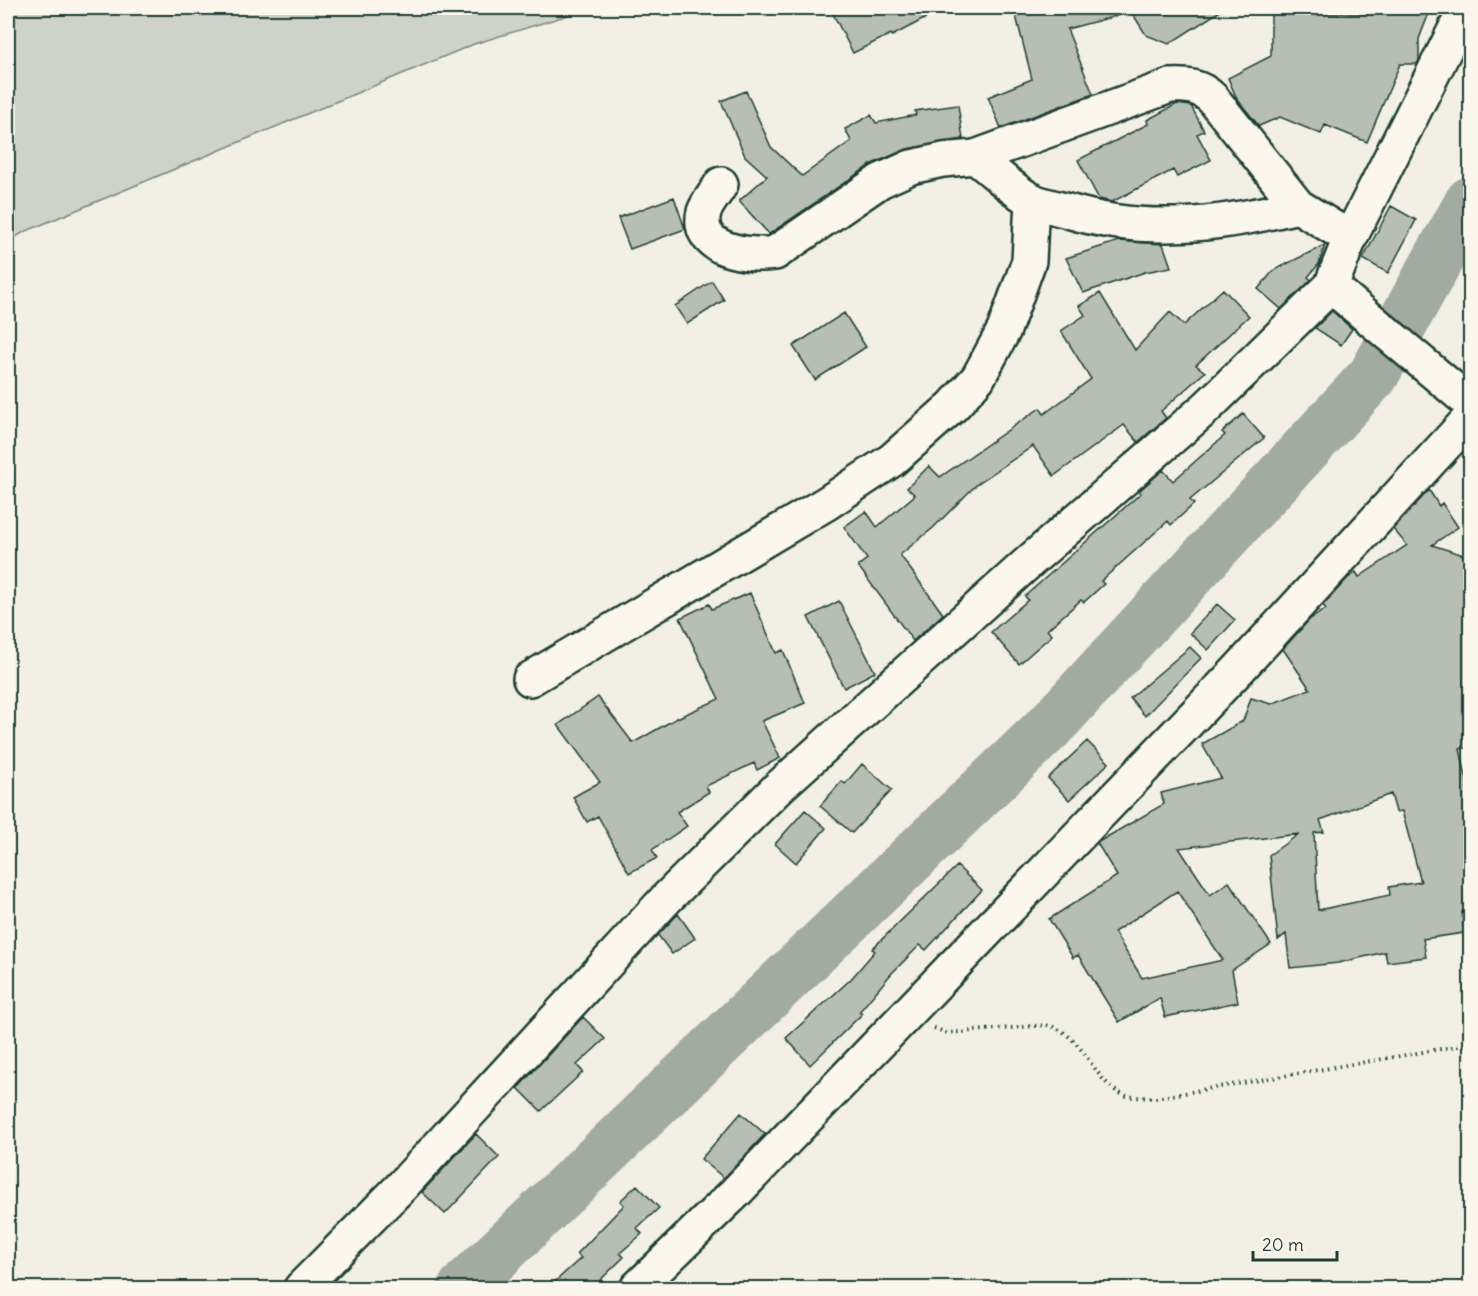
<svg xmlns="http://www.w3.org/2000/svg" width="1478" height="1296" font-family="Delius,sans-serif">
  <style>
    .green { fill: #cfd2c8; stroke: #77887e; stroke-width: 1.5 }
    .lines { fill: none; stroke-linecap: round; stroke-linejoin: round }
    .river { stroke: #a2aba1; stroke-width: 51 }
    .building { fill: #b7beb3; stroke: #1f3d34; stroke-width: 1.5; fill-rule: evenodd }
    .street-casing { stroke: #1f3d34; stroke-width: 38 }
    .path { stroke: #1f3d34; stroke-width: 4; stroke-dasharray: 1.5 4.5; stroke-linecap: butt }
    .street { stroke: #fbf7ec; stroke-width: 33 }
  </style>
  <rect width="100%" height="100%" fill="#f2f0e5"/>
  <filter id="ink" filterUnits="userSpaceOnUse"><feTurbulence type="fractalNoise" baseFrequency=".0167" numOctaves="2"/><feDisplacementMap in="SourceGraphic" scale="12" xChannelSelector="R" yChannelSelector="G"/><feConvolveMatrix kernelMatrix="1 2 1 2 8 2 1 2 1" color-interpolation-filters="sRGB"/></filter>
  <g filter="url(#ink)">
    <path class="green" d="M 8,8 L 591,8 L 474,44 L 24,232 L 8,242 Z"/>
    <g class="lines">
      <path class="river" d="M 463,1288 L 1051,725 L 1373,376 L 1470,202"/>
    </g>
    <path class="building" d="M 830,8 L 945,8 L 892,36 L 891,34 L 853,53 Z
      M 1014,8 L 1119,8 L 1120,15 L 1067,29 L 1093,94 L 1001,128 L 988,97 L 1032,79 Z
      M 1129,8 L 1225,8 L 1169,44 L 1146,35 Z
      M 1271,13 L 1429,13 L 1419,39 L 1419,60 L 1417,64 L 1400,64 L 1367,142 L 1325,125 L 1321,134 L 1280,117 L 1259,126 L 1237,99 L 1228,78 L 1271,56 Z
      M 746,91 L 771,147 L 802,176 L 851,141 L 845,129 L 871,115 L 876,123 L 916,115 L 915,111 L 958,105 L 963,139 L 907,149 L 872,164 L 769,234 L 739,201 L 767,176 L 745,156 L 721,101 Z
      M 1177,104 L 1191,106 L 1204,131 L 1197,134 L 1211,160 L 1177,177 L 1173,170 L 1112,202 L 1099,199 L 1078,160 L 1148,124 L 1147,120 Z
      M 674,197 L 685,229 L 630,249 L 618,218 Z
      M 1391,206 L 1416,220 L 1388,273 L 1363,259 Z
      M 1119,241 L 1163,244 L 1171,267 L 1145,272 L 1083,293 L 1066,258 Z
      M 1325,245 L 1319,264 L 1308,277 L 1311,280 L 1281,309 L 1258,289 L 1274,270 Z
      M 712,281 L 724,300 L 687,324 L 675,306 Z
      M 1223,289 L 1249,316 L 1196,365 L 1205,372 L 1161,411 L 1166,418 L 1138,442 L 1124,425 L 1054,476 L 1033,446 L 977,484 L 933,528 L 900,555 L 943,614 L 913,641 L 858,566 L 867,559 L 844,527 L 866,511 L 877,527 L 915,495 L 907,488 L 929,466 L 940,477 L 1040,408 L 1044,414 L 1091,379 L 1061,331 L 1085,315 L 1079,306 L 1100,293 L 1135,350 L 1170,312 L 1184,325 Z
      M 1332,311 L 1352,329 L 1341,345 L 1315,328 Z
      M 844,313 L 866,347 L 815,380 L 793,346 Z
      M 1243,414 L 1264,438 L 1190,500 L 1194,504 L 1171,525 L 1168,521 L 1101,581 L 1104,584 L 1084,602 L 1081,600 L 1047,630 L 1052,635 L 1019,664 L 991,632 L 1028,600 L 1025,596 L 1141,493 L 1139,491 L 1163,470 L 1173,481 L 1225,435 L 1222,432 Z
      M 1429,490 L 1439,506 L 1442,503 L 1458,527 L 1432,545 L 1470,557 L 1470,747 L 1460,749 L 1470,794 L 1470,911 L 1462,912 L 1464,933 L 1423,939 L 1426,957 L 1387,962 L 1385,952 L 1338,963 L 1290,968 L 1286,934 L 1278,940 L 1269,855 L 1299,834 L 1179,848 L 1210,895 L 1229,882 L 1271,944 L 1232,970 L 1238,1002 L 1165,1017 L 1160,998 L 1119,1022 L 1078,955 L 1073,958 L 1049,919 L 1117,876 L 1097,843 L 1100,841 L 1164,804 L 1161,793 L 1221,778 L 1202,744 L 1243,721 L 1251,698 L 1271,704 L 1310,689 L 1283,649 L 1310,619 L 1326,609 L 1323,605 L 1347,579 L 1356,572 L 1359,577 L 1407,545 L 1393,529 ZM 1391,794 L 1396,812 L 1402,811 L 1421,882 L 1389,887 L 1390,895 L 1318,910 L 1314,833 L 1324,832 L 1320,820 ZM 1177,891 L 1223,960 L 1142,978 L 1114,932 Z
      M 750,593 L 776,653 L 783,650 L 805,703 L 762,721 L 780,758 L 757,770 L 754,763 L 706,786 L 709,792 L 677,812 L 687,826 L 652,850 L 657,858 L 629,873 L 598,816 L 587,822 L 573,797 L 600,782 L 558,725 L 598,697 L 633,743 L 677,718 L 719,699 L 680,618 L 709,604 L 712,609 Z
      M 839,601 L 875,672 L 844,688 L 808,617 Z
      M 1217,604 L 1235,620 L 1208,650 L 1190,633 Z
      M 1190,647 L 1201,658 L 1145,716 L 1130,698 Z
      M 1087,741 L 1109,763 L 1069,800 L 1048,778 Z
      M 862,764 L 892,790 L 852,833 L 820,806 L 842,781 L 845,784 Z
      M 805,810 L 826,828 L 796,863 L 775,844 Z
      M 957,866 L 982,890 L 926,950 L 920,945 L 891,974 L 859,1012 L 862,1014 L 810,1065 L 786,1038 L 851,979 L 875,951 L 872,949 Z
      M 678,914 L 695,938 L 672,954 L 658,935 Z
      M 583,1017 L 605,1039 L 577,1065 L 583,1072 L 541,1111 L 518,1088 Z
      M 741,1113 L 765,1134 L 724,1178 L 701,1159 Z
      M 476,1134 L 499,1157 L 445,1214 L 422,1192 Z
      M 637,1185 L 659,1208 L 637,1228 L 642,1234 L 620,1253 L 624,1257 L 592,1288 L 548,1288 L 581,1258 L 577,1254 L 624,1205 L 620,1201 Z"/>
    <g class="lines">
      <defs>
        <path id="street" d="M 975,157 C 993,170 1013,191 1033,201 C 1044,205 1057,208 1068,211 C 1146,235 1221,225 1298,206
          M 721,184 C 716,193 707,203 704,212 C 694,251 750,257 775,253 L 880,181 L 911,167 L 943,160 L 975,157 L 1170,86 C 1187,85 1200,86 1213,99 L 1298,206 L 1350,238
          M 1331,286 L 1470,403
          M 530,679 L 827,503 L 892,460 L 953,406 L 978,378 L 1004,330 L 1029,261 L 1032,200
          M 301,1288 L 402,1186 L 667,898 L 779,787 L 1030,561 L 1207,407 L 1331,286 L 1350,238 L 1466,8
          M 637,1288 L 735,1193 L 1238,670 L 1470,418"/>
      </defs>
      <use href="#street" class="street-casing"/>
      <path class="path" d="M 934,1028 L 948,1033 L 1047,1025 C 1086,1034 1093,1086 1127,1096 C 1135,1098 1146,1097 1155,1098 L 1470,1044"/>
      <use href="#street" class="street"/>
    </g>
  </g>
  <rect width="1478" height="1296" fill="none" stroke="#fbf7ec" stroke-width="30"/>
  <rect x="15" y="15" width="1448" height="1266" fill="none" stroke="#1f3d34" stroke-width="2" filter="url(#ink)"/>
  <path d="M1253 1251v9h84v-9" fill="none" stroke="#1f3d34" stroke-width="3"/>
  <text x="1262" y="1251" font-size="18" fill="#1f3d34" stroke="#fbf7ec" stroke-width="4.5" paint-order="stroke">20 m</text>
</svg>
